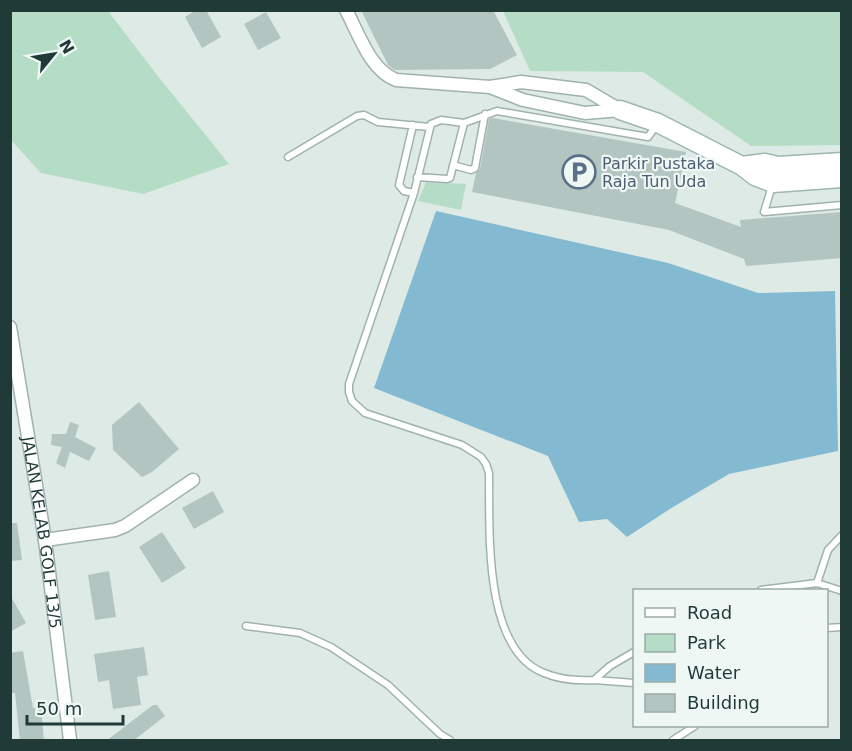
<svg xmlns="http://www.w3.org/2000/svg" width="852" height="751" font-family="'DejaVu Sans',sans-serif">
  <style>
    .green { fill: #b5ddc6 }
    .water { fill: #83bad2 }
    .building { fill: #b3c5c0 }
    .lines { fill: none; stroke-linecap: round; stroke-linejoin: round }
    .lane-casing { stroke: #a1b2ae; stroke-width: 9 }
    .street-casing { stroke: #a1b2ae; stroke-width: 15 }
    .secondary-casing { stroke: #9db6b1; stroke-width: 21 }
    .lane { stroke: #fff; stroke-width: 6 }
    .street { stroke: #fff; stroke-width: 12 }
    .secondary { stroke: #fff; stroke-width: 18 }
    .labels { text-anchor: middle; dominant-baseline: central; stroke-width: 4.5; stroke-linejoin: round; paint-order: stroke }
    .service-label { font-size: 16px; fill: #4e5e75; stroke: #eef7f4; text-anchor: start }
    .street-label { font-size: 16px; fill: #1f3a37; stroke: #eef7f4 }
  </style>
  <rect width="100%" height="100%" fill="#deeae6"/>
  <path class="green" d="M 11,10 L 108,11 L 157,75 L 229,164 L 143,194 L 41,173 L 11,140 Z
    M 503,11 L 841,11 L 841,145 L 751,146 L 643,72 L 530,71 Z
    M 426,182 L 466,184 L 461,210 L 418,201 Z"/>
  <path class="water" d="M 436,211 L 668,263 L 758,293 L 835,291 L 838,451 L 729,474 L 673,507 L 627,537 L 607,519 L 579,522 L 548,456 L 374,388 Z"/>
  <path class="building" d="M 196,10 L 206,10 L 221,37 L 202,48 L 185,17 Z
    M 361,10 L 493,10 L 517,55 L 490,69 L 394,70 L 388,65 Z
    M 266,12 L 281,38 L 258,50 L 244,24 Z
    M 493,118 L 686,152 L 675,203 L 741,227 L 740,220 L 842,212 L 842,258 L 746,266 L 744,259 L 669,230 L 472,192 L 476,173 L 480,169 L 489,119 Z
    M 139,402 L 179,449 L 152,472 L 142,477 L 113,450 L 112,425 Z
    M 70,422 L 79,425 L 75,437 L 96,448 L 89,461 L 70,452 L 65,468 L 56,463 L 62,447 L 51,445 L 52,434 L 66,434 Z
    M 213,491 L 224,512 L 194,529 L 182,508 Z
    M 10,523 L 17,523 L 22,560 L 10,561 Z
    M 162,532 L 186,568 L 162,583 L 139,547 Z
    M 109,571 L 116,617 L 95,620 L 88,575 Z
    M 10,595 L 26,623 L 10,632 Z
    M 144,647 L 148,675 L 137,677 L 141,705 L 113,709 L 109,680 L 98,682 L 94,654 Z
    M 23,651 L 33,708 L 41,707 L 44,741 L 20,741 L 15,693 L 10,693 L 10,653 Z
    M 153,705 L 157,705 L 165,716 L 133,741 L 106,741 Z"/>
  <g class="lines">
    <defs>
      <path id="lane" d="M 413,125 L 399,185 L 404,191 L 414,193
        M 288,157 L 357,116 L 364,115 L 378,122 L 429,127
        M 453,165 L 471,170 L 475,168 L 485,114
        M 417,177 L 447,179 L 450,178 L 464,123
        M 772,186 L 764,212 L 842,205
        M 817,583 L 828,550 L 842,535
        M 761,590 L 817,583 L 842,591
        M 246,626 L 300,633 L 331,647 L 388,685 L 440,734 L 450,740
        M 826,628 L 842,627
        M 634,652 L 610,666 L 594,680 C 577,681 561,680 544,673 C 482,649 490,527 489,473 L 486,464 L 481,457 L 462,445 L 365,413 L 352,401 L 349,392 L 349,384 L 414,193 L 431,124 L 441,120 L 464,123 L 497,111 L 648,137 L 656,126
        M 594,680 L 634,683
        M 673,740 L 695,726"/>
      <g id="street">
        <path d="M 346,10 C 359,34 370,70 396,80 L 490,87 L 521,82 L 586,90 L 620,110"/>
        <path d="M 490,87 L 523,100 L 585,113 L 620,110"/>
        <path id="s1" d="M 10,327 L 45,540 L 70,740"/>
        <path d="M 45,540 L 115,530 L 125,526 L 193,480"/>
      </g>
      <path id="secondary" d="M 620,110 L 658,123 L 742,166 L 755,176 L 773,183 L 842,178
        M 742,166 L 765,163 L 778,166 L 842,162"/>
    </defs>
    <use href="#lane" class="lane-casing"/>
    <use href="#street" class="street-casing"/>
    <use href="#secondary" class="secondary-casing"/>
    <use href="#lane" class="lane"/>
    <use href="#street" class="street"/>
    <use href="#secondary" class="secondary"/>
  </g>
  <defs>
    <symbol id="parking-ring" viewBox="-11 -11 22 22"><circle r="9.5" fill="#eef7f4" stroke="#5c6f8a" stroke-width="1.5"/><path d="M-3.5-5.5H1a3.5 3.5 0 0 1 0 7H-1V5.5H-3.5ZM-1-3.4V-.6H.8a1.4 1.4 0 0 0 0-2.8Z" fill="#5c6f8a"/></symbol>
  </defs>
  <g fill-rule="evenodd">
    <use href="#parking-ring" x="560" y="153" width="38" height="38"/>
  </g>
  <g class="labels">
    <g class="service-label">
      <text x="602" y="163">Parkir Pustaka<tspan x="602" dy="18">Raja Tun Uda</tspan></text>
    </g>
    <g class="street-label">
      <text stroke="none"><textPath href="#s1" startOffset="208">JALAN KELAB GOLF 13/5</textPath></text>
    </g>
  </g>
  <rect width="852" height="751" fill="none" stroke="#1f3a37" stroke-width="24"/>
  <rect x="633" y="589" width="195" height="138" fill="#eef7f4" stroke="#9baba8" stroke-width="1.5"/>
  <rect x="645" y="608" width="30" height="9" fill="#ffffff" stroke="#9baba8" stroke-width="1.5"/>
  <text x="687" y="619" font-size="18" fill="#1f3a37">Road</text>
  <rect x="645" y="634" width="30" height="18" fill="#b5ddc6" stroke="#9baba8" stroke-width="1.5"/>
  <text x="687" y="649" font-size="18" fill="#1f3a37">Park</text>
  <rect x="645" y="664" width="30" height="18" fill="#83bad2" stroke="#9baba8" stroke-width="1.5"/>
  <text x="687" y="679" font-size="18" fill="#1f3a37">Water</text>
  <rect x="645" y="694" width="30" height="18" fill="#b3c5c0" stroke="#9baba8" stroke-width="1.5"/>
  <text x="687" y="709" font-size="18" fill="#1f3a37">Building</text>
  <g transform="translate(54 54) rotate(60)" stroke="#eef7f4" stroke-width="4.5" paint-order="stroke">
  <path d="M0-4.5L10 22L0 15L-10 22Z" fill="#1f3a37"/>
  <text y="-9" font-size="16" font-weight="bold" text-anchor="middle" fill="#1f3a37">N</text>
  </g>
  <path d="M27 715v9h96v-9" fill="none" stroke="#1f3a37" stroke-width="3"/>
  <text x="36" y="715" font-size="18" fill="#1f3a37" stroke="#eef7f4" stroke-width="4.5" paint-order="stroke">50 m</text>
</svg>
